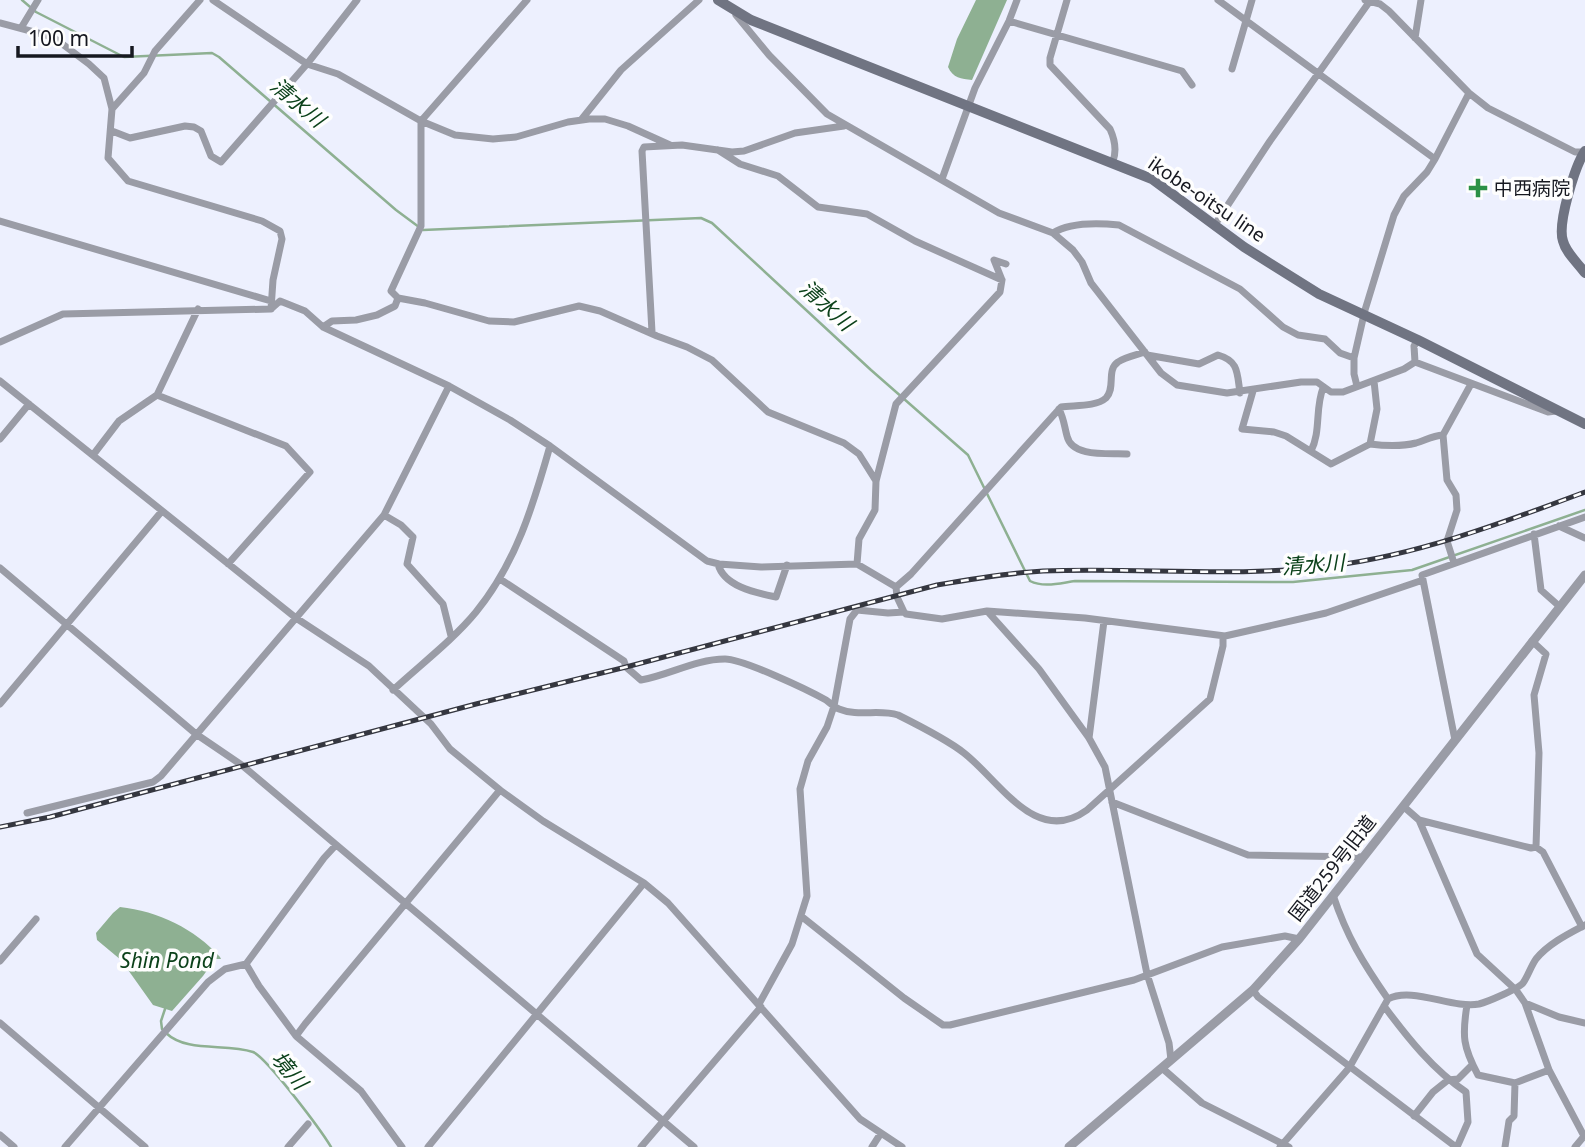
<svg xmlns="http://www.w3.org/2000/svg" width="1585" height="1147" font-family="'Noto Sans','Noto Sans JP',sans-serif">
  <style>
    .water { fill: #8eb092 }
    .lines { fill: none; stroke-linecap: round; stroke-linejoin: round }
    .stream { stroke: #8eb092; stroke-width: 2.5 }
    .minor { stroke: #9a9ca6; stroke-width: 7 }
    .tertiary { stroke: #9a9ca6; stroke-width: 9 }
    .secondary { stroke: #707482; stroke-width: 10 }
    .rail-casing { stroke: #353740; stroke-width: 5 }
    .rail { stroke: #fefefe; stroke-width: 2.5; stroke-dasharray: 8; stroke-linecap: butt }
    .poi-dot { fill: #2c9146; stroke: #fefefe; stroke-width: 2.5 }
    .labels { text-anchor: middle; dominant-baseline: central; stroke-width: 7; stroke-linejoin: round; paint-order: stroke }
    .poi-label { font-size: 19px; fill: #161820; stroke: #fefefe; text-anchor: start }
    .street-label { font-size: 19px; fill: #161820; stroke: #fefefe }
    .water-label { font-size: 21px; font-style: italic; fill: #0b411a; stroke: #fefefe }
  </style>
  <rect width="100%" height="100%" fill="#edf0fe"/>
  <path class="water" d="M 976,0 L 1007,0 L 972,80 C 961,79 953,78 948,67 L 957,39 Z
    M 120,907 C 158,911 195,929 220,957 L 221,959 L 215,959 L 203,976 L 172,1011 L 153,1005 L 121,960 L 97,940 L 96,933 L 113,913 Z"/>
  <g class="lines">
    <path class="stream" d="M 22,0 L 36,12 L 124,57 L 212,53 L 219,57 L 396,210 L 423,230 L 701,218 L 712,223 L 871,370 L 968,455 L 1030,581 C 1044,588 1060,583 1075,581 L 1293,582 L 1412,570 L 1585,510
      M 162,1029 L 161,1021 L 165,1009
      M 166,1033 C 187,1053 225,1043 253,1052 C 267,1058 321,1130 331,1147"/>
    <path class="minor" d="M 213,0 L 307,64 L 338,74 L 421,121 L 455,135 L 493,139 L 516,137 L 568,122 L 589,119 L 605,119 L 628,126 L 670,145
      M 527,0 L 421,121 L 421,226 L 391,291 L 398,298 L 425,303 L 489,321 L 514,322 L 579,306 L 600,311 L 657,336 L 687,347 L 712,360 L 768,412 L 844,443 L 859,454 L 876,481
      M 1067,0 L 1050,58 L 1050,65 L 1110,129 C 1115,140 1117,150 1113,161
      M 1218,0 L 1435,159
      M 1365,0 L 1380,4 L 1389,11 L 1469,93 L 1488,108 L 1575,152 L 1585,152
      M 736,15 L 769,55 L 827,114 L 999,213 L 1053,233 L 1073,250 L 1082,262 L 1091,283 L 1161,373 L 1177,385 L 1227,393 L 1301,382 L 1317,382 L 1331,392 L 1343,392 L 1404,369 L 1415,362
      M 1009,21 L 1182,71 L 1192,85
      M 0,23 L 53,37 L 89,64 L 104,78 L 112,109 L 108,158 L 128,181 L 262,221 L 280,231 L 282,239 L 273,280 L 271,309
      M 21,28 L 38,0
      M 1415,38 L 1421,0
      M 1232,69 L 1252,0
      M 112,109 L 144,73 L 155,51 L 200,0
      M 581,120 L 621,70 L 699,0
      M 112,131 L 130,138 L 185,126 L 194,127 L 201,131 L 211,156 L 221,162 L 307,64 L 357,0
      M 718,150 L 740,164 L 778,176 L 818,207 L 867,214 L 915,241 L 1002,280
      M 942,179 L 975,88 L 1009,21 L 1017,0
      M 0,221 L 271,301
      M 1214,226 L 1270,141 L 1370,1
      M 1053,233 C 1070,222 1099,223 1119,225 L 1240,289 L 1283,327 L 1298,335 L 1325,339 L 1340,353 L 1354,358
      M 323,327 L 332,321 L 356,320 L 377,315 L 395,306 L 398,298
      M 652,332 L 642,151 L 644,147 L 682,145 L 732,152 L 744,151 L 795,133 L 844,126
      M 0,342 L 63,314 L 271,309 L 280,301 L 305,311 L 323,327 L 449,386 L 510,420 L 550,446 L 707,561 L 719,564 L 761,567 L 857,564 L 896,587
      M 1147,355 L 1199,364 L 1218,355 C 1239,361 1237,373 1240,393
      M 1415,362 L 1548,412 L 1556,411
      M 1415,362 L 1414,346 L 1418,340
      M 0,381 L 296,618 L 369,666 L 431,724 L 450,749 L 500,790 L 543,821 L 644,883 L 668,903 L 860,1119 L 902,1147
      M 1374,381 L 1377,409 L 1370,444 C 1386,446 1400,447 1416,443 C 1426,440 1432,436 1443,435 L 1471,384
      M 1357,386 L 1354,374 L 1354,358 L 1365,310 L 1394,215 L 1404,196 L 1427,172 L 1435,159 L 1469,93
      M 1253,391 L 1242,429 L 1274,432 L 1286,436 L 1331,464 L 1370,444
      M 157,395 L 286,446 L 310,472 L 228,564
      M 1059,409 C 1064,419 1064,425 1067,436 C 1072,458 1109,453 1127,454
      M 1443,435 L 1447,480 L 1456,495 L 1457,510 L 1447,541 L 1454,563
      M 0,439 L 29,404
      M 1311,451 C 1321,432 1315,408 1323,388
      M 93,455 L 119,421 L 157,395 L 198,309
      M 384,515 L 401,525 L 413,537 L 407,564 L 443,604 L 451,636
      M 1559,526 L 1585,538
      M 1534,534 L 1541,590 L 1559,606
      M 718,564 C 724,587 757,593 776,597 L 787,565
      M 857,564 L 859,539 L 875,510 L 876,481 L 896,404 L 1000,292 L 1002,280 L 994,260 L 1006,264
      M 0,568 L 196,734 L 243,766 L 269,788 L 694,1147
      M 500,579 L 624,661 L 626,667 L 641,680 C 669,675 696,659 725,659 C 743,659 808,690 826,700 C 830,703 834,707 839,709 C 858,717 879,709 898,715 C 916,724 949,741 964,753 C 1000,781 1036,847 1087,810 L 1210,699 L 1223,646 L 1223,636
      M 896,587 L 911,574 L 1061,407 C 1074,405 1096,407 1106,398 C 1116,388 1106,370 1118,362 C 1125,357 1136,355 1145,352
      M 896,587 L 897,597 L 904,612
      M 988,612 L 1039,669 L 1089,738 L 1105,767 L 1147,974 L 1169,1043 L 1171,1060
      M 1532,641 L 1546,654 L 1534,695 L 1539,753 L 1536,847
      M 393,690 C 420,665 453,640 476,612 C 516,563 533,506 550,446
      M 0,704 L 162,511
      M 1089,738 L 1104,621
      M 1455,740 L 1422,575 L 1585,517
      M 1112,802 L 1248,855 L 1363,857
      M 1403,806 L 1419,820 L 1477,954 L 1516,990 L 1525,1003 L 1559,1017 L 1585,1023
      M 27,813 L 153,782 L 161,776 L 384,515 L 449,386
      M 1419,820 L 1531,848 L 1536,847 L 1543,852 L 1582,927
      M 1333,895 C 1347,937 1363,963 1388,999
      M 801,916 L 904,998 L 943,1025 L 950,1025 L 1134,980 L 1222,947 L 1285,936 L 1299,939
      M 0,961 L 36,919
      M 246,964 L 259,986 L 296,1036 L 361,1091 L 402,1147
      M 1253,990 L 1258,997 L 1456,1147
      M 1525,1003 L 1549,1070 L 1584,1136
      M 759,1004 L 792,944 L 807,896 L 800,789 L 808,761 L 827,727 L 834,706 L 850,619 L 857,610 L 888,613 L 904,612 L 906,614 L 942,619 L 987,611 L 1085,618 L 1225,636 L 1326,613 L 1423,580
      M 1467,1005 C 1462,1036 1463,1047 1478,1075 L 1515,1083 L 1549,1070
      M 1384,1006 C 1407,1037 1433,1070 1466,1092 L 1468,1122 L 1457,1147
      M 0,1023 L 145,1147
      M 296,1036 L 305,1024 L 500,790
      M 1162,1068 L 1202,1103 L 1289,1147
      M 1414,1116 L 1433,1092 L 1448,1080 L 1458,1079 L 1472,1065
      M 0,1135 L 14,1147
      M 65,1147 L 208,982 L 225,969 L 246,964 L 324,858 L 336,845
      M 288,1147 L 308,1124
      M 428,1147 L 644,883
      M 641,1147 L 761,1007
      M 872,1147 L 881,1133
      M 1280,1147 L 1349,1068 L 1388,999 C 1412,986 1452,1009 1479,1004 C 1487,1002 1518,989 1523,983 C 1528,976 1531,966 1536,959 C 1548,944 1568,934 1585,925
      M 1505,1147 L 1509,1121 L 1514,1116 L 1515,1083
      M 1575,1147 L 1585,1135"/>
    <path class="tertiary" d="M 1069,1147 L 1253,990 L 1299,939 L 1585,575"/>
    <path class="secondary" d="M 718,0 L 751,20 L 1152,179 L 1244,247 L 1319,294 L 1418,340 L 1585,424
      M 1585,151 C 1575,166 1557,224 1563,241 C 1566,253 1578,263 1585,273"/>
    <defs>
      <path id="rail" d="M 0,827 L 50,817 L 476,704 L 626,667 L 937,585 C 972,579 1007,573 1043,571 C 1138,567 1235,578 1330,566 C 1418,555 1502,523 1585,492"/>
    </defs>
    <use href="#rail" class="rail-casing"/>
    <use href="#rail" class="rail"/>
  </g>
  <path class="poi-dot" d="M1474.5 177.5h7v7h7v7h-7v7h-7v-7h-7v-7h7z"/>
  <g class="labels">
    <g class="poi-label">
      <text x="1494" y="188">中西病院</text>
    </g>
    <g class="street-label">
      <text transform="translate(1207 199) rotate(34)">ikobe-oitsu line</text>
      <text transform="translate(1332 868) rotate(-52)">国道259号旧道</text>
    </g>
    <g class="water-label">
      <text transform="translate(298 102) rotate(40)">清水川</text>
      <text transform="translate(827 305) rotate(42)">清水川</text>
      <text transform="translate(1313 564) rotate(-4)">清水川</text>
      <text x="167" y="960">Shin Pond</text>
      <text transform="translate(290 1070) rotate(50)">境川</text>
    </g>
  </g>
  <path d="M18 46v10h114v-10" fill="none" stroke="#161820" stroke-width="3.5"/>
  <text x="28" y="46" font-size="21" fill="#161820" stroke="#fefefe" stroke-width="5" paint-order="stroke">100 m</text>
</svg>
